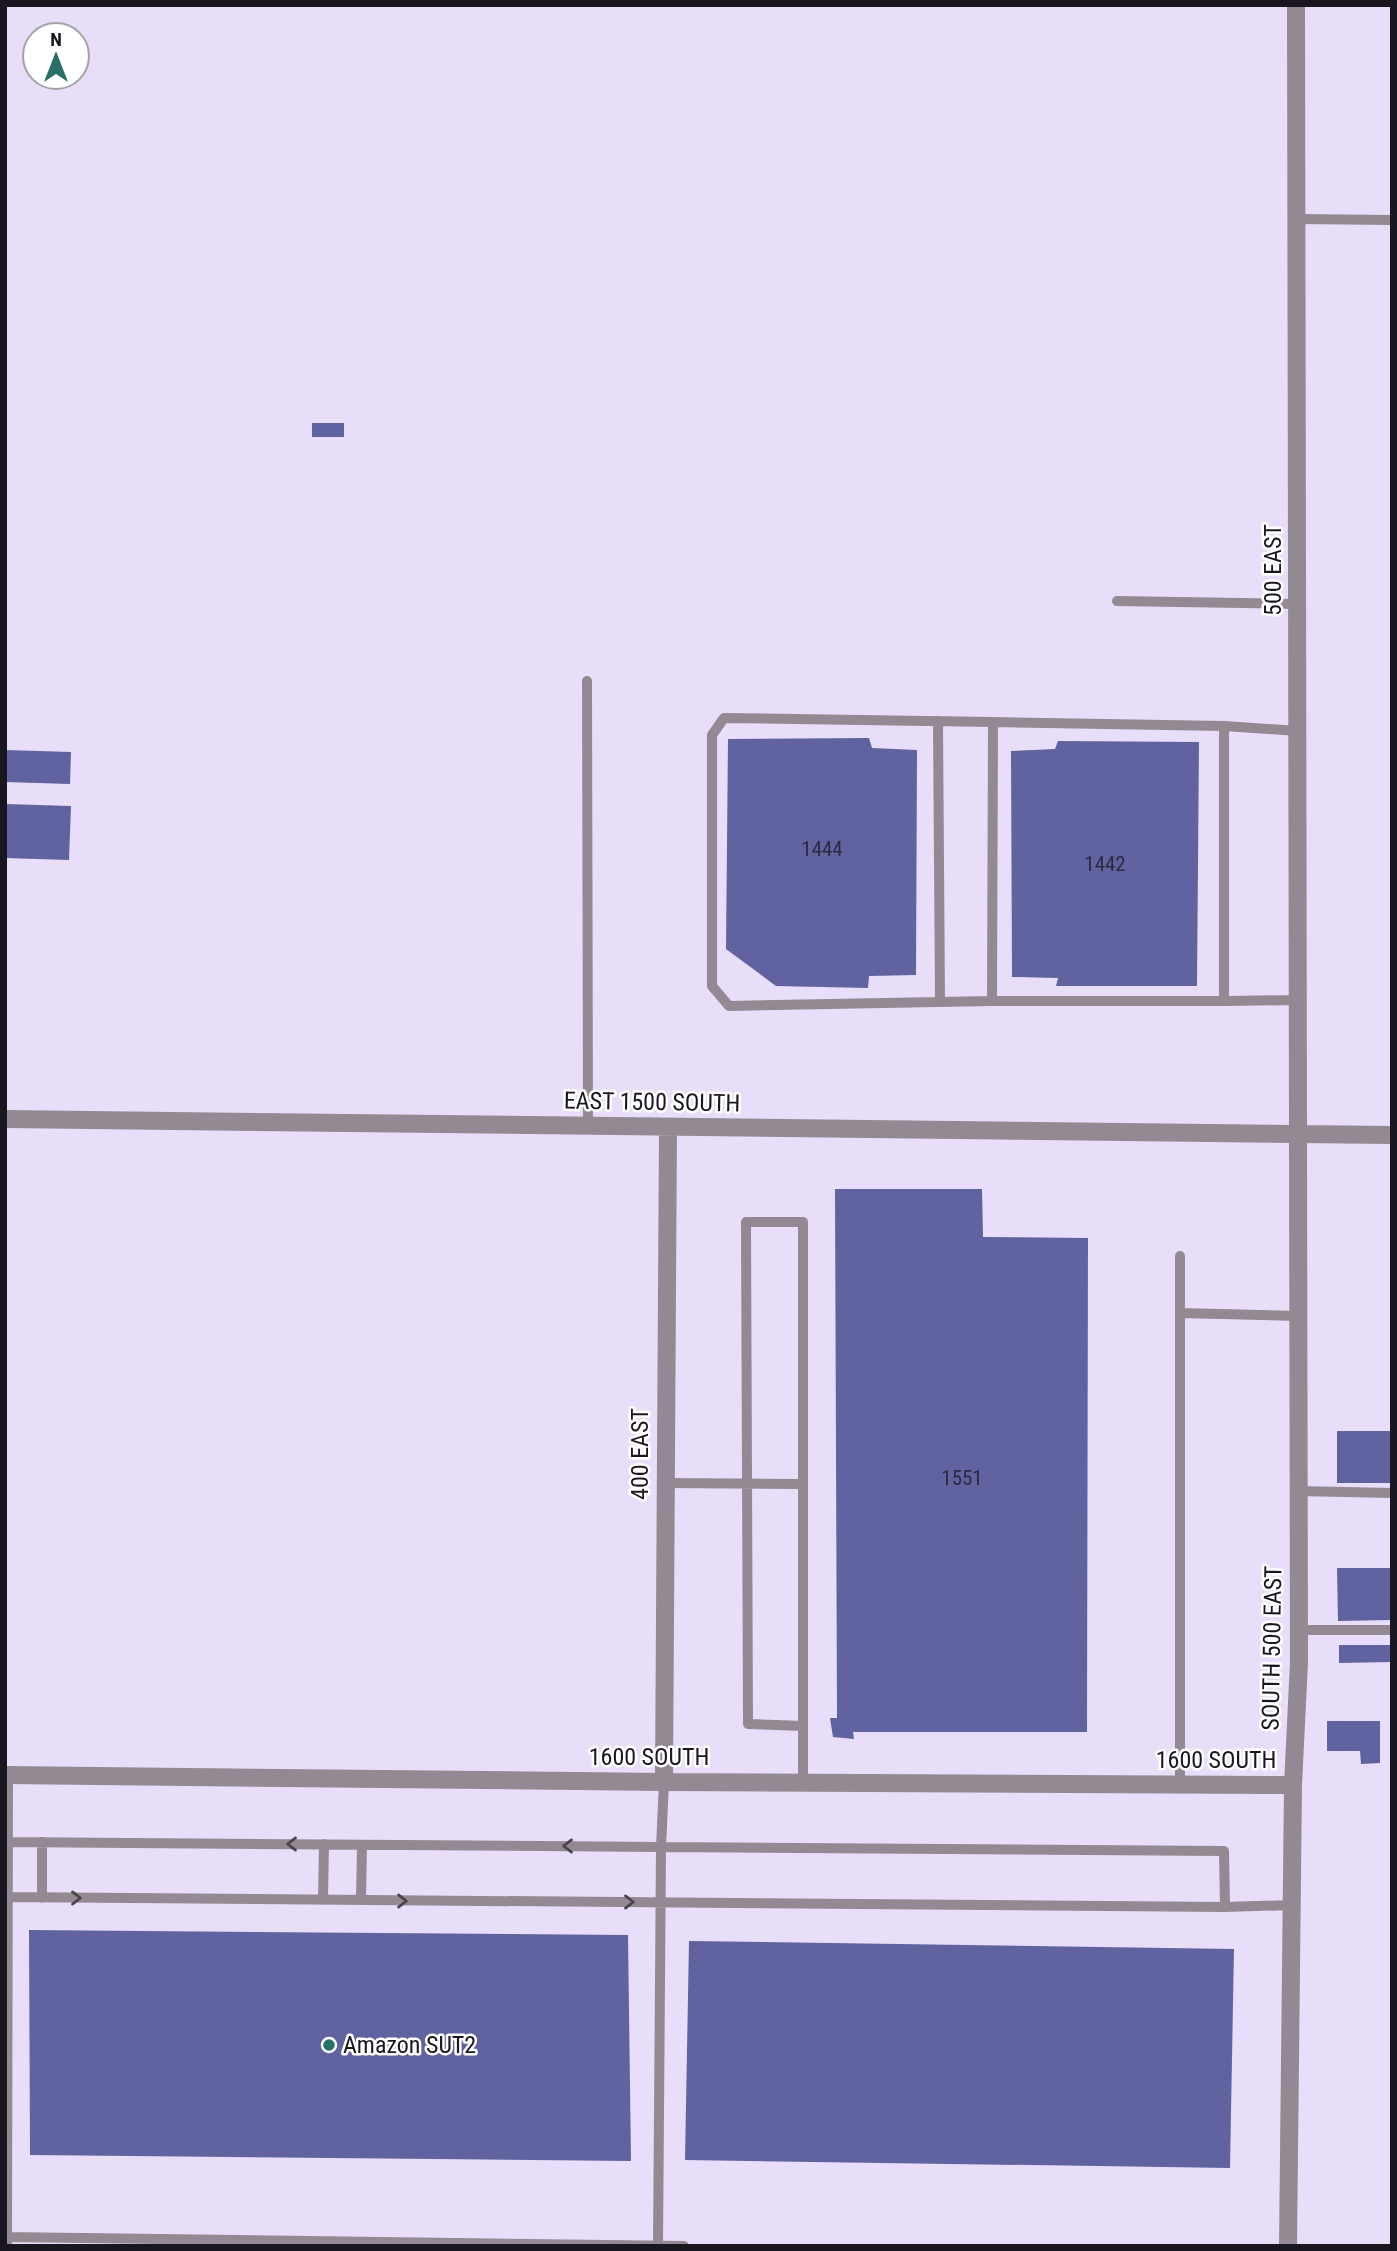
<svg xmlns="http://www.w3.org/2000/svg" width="1397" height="2251" font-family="'Roboto Condensed',sans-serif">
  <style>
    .building { fill: #60639f }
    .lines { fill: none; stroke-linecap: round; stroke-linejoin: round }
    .service { stroke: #938992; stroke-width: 10 }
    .minor { stroke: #938992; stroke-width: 18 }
    .tertiary { stroke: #938992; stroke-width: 18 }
    .oneway { stroke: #4a444e }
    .poi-dot { fill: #296f65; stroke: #fff; stroke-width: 2.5 }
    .labels { text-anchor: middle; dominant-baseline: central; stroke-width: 5; stroke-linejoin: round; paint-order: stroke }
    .number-label { font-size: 21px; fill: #2c2940 }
    .street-label { font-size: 24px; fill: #1a1620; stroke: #fff }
    .poi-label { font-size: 24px; fill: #1a1620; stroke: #fff; text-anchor: start }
  </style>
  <rect width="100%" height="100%" fill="#e9def9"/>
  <path class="building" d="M 312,423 L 344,423 L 344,437 L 312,437 Z
    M 869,738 L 872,748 L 917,750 L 916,975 L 869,976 L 868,988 L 776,986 L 726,949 L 728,739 Z
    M 1058,741 L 1199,742 L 1197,986 L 1056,986 L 1058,978 L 1012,977 L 1011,751 L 1055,749 Z
    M 5,750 L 71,752 L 70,784 L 5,782 Z
    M 5,804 L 71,806 L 69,860 L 5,858 Z
    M 835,1189 L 982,1189 L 983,1237 L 1088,1238 L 1087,1732 L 853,1732 L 854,1739 L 833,1737 L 830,1718 L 837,1718 Z
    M 1337,1431 L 1392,1431 L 1392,1483 L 1337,1483 Z
    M 1337,1568 L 1392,1568 L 1392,1620 L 1338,1621 Z
    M 1339,1645 L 1392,1645 L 1392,1662 L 1339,1663 Z
    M 1327,1721 L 1380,1721 L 1380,1763 L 1361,1764 L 1360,1751 L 1327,1751 Z
    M 29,1930 L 628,1935 L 631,2161 L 30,2155 Z
    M 689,1941 L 1234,1949 L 1230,2168 L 685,2160 Z"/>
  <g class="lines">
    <path class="service" d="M 1297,219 L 1392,220
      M 1117,601 L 1297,604
      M 587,681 L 588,1125
      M 938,721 L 940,1002
      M 1224,726 L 993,722 L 992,1001 L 1224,1001
      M 1298,731 L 1224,726 L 1224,1001 L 1298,1000
      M 992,1001 L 729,1006 L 712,986 L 712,735 L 724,718 L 993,722
      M 1180,1256 L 1180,1784
      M 1180,1313 L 1298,1316
      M 665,1483 L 803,1484
      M 1298,1491 L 1392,1493
      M 1299,1630 L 1392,1630
      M 803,1726 L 748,1724 L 746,1222 L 803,1222 C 803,1409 803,1596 803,1783
      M 5,1842 L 661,1847 L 664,1782
      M 42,1842 L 42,1898
      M 5,1897 L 1225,1907
      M 323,1900 L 324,1844
      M 361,1900 L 362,1845
      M 5,2237 L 684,2246
      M 7,2246 L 8,1775
      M 658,2246 L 661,1847 L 1224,1851 L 1225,1907 L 1293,1905"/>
    <path class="minor" d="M 5,1119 L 1298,1134 L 1299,1662 L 1293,1785 L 1288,2246
      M 5,1775 L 664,1782 L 1293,1785
      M 664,1782 L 668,1127"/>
    <path class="tertiary" d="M 1296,5 L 1298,1134 L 1392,1135"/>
  </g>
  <defs><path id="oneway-chevron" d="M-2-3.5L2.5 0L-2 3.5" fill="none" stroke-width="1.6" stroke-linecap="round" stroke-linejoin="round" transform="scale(1.75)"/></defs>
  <g class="oneway">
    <use href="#oneway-chevron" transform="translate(292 1844) rotate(-180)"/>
    <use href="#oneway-chevron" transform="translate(568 1846) rotate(-180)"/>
    <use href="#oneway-chevron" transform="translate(76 1898)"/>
    <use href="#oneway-chevron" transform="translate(402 1901)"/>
    <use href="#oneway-chevron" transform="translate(629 1902)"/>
  </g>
  <circle class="poi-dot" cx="329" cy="2045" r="7"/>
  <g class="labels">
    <g class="number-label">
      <text x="822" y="849">1444</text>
      <text x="1105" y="864">1442</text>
      <text x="962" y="1478">1551</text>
    </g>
    <g class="street-label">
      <text transform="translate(1273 570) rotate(-90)">500 EAST</text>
      <text transform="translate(652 1102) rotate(1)">EAST 1500 SOUTH</text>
      <text transform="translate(640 1454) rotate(-90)">400 EAST</text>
      <text transform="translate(1272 1648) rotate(-89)">SOUTH 500 EAST</text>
      <text x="649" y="1757">1600 SOUTH</text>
      <text x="1216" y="1760">1600 SOUTH</text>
    </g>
    <g class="poi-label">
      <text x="343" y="2045">Amazon SUT2</text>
    </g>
  </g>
  <rect width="1397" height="2251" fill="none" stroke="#1a1620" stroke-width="14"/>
  <g transform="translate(56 56)"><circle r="33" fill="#ffffff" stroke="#a3a2a6" stroke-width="2"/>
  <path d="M0-5L12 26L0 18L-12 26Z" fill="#296f65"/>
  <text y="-10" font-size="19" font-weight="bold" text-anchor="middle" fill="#1a1620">N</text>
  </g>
</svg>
